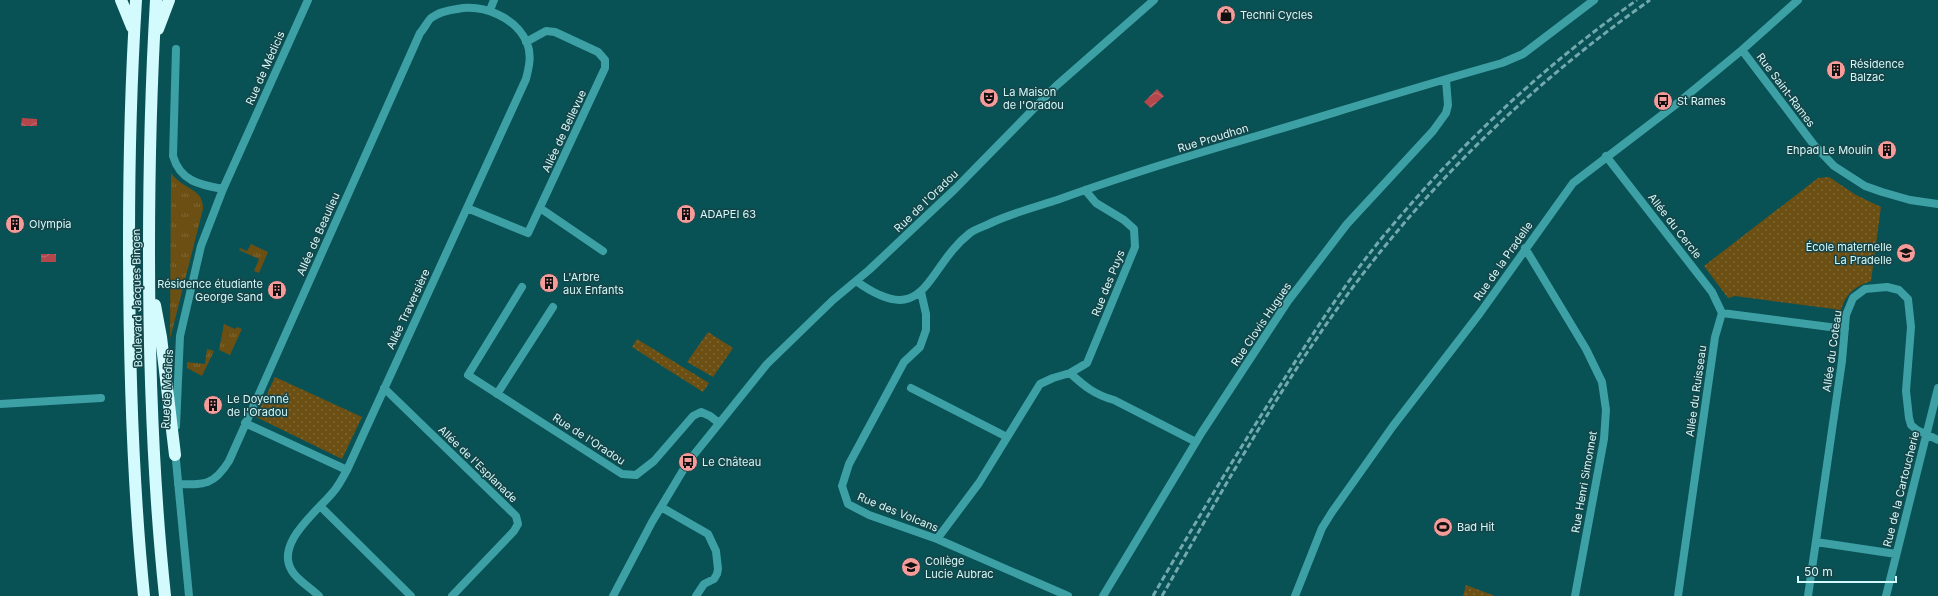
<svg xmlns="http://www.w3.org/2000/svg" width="1938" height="596" font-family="Inter,sans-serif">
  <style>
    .grass { fill: url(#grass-tufts) }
    .park { fill: url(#park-dots) }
    .water { fill: url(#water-waves) }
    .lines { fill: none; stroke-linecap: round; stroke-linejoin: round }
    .street { stroke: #3da0a5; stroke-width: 8 }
    .highway { stroke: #d3fafc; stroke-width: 12 }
    .rail { stroke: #71a9ac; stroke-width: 3; stroke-dasharray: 6 3; stroke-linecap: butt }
    .labels { text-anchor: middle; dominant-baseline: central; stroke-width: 3; stroke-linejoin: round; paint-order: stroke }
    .poi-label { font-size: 11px; fill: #d2f9fb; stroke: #174447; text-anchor: start }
    .street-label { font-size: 11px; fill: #d2f9fb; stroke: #174447 }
  </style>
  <defs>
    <pattern id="grass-tufts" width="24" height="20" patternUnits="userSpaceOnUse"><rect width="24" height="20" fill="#6c4f13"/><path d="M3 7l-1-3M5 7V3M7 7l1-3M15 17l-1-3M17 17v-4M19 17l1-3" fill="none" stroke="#806936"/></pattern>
    <pattern id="park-dots" width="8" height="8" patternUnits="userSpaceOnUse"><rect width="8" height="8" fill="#6c4f13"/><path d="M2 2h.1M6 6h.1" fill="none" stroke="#806936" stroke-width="1.8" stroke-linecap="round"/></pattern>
    <pattern id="water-waves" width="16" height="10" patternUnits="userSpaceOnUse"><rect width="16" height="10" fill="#b3474c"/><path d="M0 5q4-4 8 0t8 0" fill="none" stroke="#c06b70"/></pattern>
  </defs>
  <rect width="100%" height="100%" fill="#085155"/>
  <path class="grass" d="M 171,173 C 183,190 204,188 203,209 L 170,339 Z
    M 251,244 L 268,252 L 259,273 L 254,271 L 259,259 L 239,250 L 240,248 L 247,251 Z
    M 224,324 L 235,329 L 237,327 L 242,329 L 230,355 L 219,350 Z
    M 207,349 L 214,351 L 202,376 L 187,368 L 187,362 L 205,364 Z"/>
  <path class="park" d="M 1829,177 L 1856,195 L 1881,207 L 1871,281 C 1853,287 1844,296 1840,314 L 1834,309 L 1735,296 L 1728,298 L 1704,266 L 1818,178 Z
    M 708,332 L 733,348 L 713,377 L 687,362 Z
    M 637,339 L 709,383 L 703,392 L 632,347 Z
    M 275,377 L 362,417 L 342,459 L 256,417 Z
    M 1466,585 L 1495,596 L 1463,596 Z"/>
  <path class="water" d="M 1157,89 L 1164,96 L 1151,108 L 1144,102 Z
    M 22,118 L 37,119 L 37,126 L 21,126 Z
    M 41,254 L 56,254 L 56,262 L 41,262 Z"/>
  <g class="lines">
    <path class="street" d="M 490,10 L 494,0
      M 176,49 L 173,156 C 180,181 200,185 223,189
      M 1742,50 L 1814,145 L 1834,166 L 1865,186 L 1882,192 L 1910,200 L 1938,204
      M 1606,156 L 1712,292 L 1722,313
      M 467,208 L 528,233 L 605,68 L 605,60 L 598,52 L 555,32 L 546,31 L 526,42
      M 540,208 L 603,251
      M 1525,248 L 1586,349 L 1602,382 L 1606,410 L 1604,439 L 1575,596
      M 856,281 C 927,332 925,268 970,233 C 977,228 986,226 993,222 C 1013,213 1035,207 1057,200 C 1112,180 1169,162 1226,145 C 1318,118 1409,89 1502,63 L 1523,54 L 1594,0
      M 522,287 L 468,375 L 622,474 L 636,475 L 654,461 L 693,416 L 701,412 L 710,416 L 719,423
      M 921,292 L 926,314 L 926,330 L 920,347 L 904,362 L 849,464 L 842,486 L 848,504 L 869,515 L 937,539 L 1068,596
      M 1722,313 L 1845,329
      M 1070,373 C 1084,386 1095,395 1114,400 L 1196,442
      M 384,388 L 516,516 L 518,524 L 514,531 L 452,596
      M 911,388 L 1007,437
      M 497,394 L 553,307
      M 0,404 L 101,398
      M 245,423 L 347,470
      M 176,426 L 180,336 L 201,246 L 223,189 L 308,0
      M 175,450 L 189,596
      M 178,484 C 205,485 214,485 229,461 L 420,33 C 424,29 427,22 431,18 C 438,13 449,10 457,9 C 483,4 516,17 527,43 C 532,55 529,67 526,79 L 347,470 C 343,477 339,485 334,491 C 319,510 274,543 292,571 C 297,580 311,588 319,596
      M 320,506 L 411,596
      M 661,507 L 708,534 L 716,551 L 718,569 L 717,574 L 714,579 L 704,584 L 696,596
      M 937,539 L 979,483 L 1040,384 L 1053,378 L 1070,373 L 1087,363 L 1135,247 L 1134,229 L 1124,220 L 1096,203 L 1085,190
      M 1816,542 L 1896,554
      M 613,596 L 652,522 L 688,462 L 767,364 L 833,300 L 869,270 L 955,189 L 1056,86 L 1154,0
      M 1103,596 L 1202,432 L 1288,301 L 1347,224 L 1433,131 L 1446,113 L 1448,105 L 1446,80
      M 1295,596 L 1322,528 L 1332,512 L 1393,426 L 1480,313 L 1573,183 L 1679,102 L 1742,50 L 1798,0
      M 1678,596 L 1715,337 L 1722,313
      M 1808,596 L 1842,361 L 1846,315 L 1853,298 L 1865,289 L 1887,287 L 1899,290 L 1908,299 L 1911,327 L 1906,391 L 1909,418 L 1911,425 L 1917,430 L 1938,440
      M 1886,596 L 1938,388"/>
    <path class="highway" d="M 121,0 L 132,27
      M 136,0 C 131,80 129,159 129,239 C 129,358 132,477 144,596
      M 156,0 C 151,84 149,167 149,251 C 149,366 153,482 165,596
      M 158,29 L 169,0
      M 155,305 L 161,337 L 175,455"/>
    <path class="rail" d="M 1153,596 C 1196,521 1241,446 1288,373 C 1317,327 1347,281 1381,239 C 1455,149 1542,67 1637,0
      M 1162,596 C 1222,491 1281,384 1353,287 C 1436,176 1537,80 1650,0"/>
  </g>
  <defs>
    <symbol id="shop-disc" viewBox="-11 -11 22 22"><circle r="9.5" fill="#f59b9a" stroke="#174447"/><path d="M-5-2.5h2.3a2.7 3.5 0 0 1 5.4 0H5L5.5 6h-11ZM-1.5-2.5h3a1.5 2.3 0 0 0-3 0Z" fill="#111"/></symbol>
    <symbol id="building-disc" viewBox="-11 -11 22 22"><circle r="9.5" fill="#f59b9a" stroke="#174447"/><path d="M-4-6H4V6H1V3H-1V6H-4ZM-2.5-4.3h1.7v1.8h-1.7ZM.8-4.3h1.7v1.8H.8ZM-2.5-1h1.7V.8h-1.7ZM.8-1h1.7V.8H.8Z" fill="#111"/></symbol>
    <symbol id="theatre-disc" viewBox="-11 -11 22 22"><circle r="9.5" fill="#f59b9a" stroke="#174447"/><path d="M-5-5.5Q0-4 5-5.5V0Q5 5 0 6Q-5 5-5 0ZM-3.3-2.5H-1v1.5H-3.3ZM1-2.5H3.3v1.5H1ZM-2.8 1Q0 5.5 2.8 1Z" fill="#111"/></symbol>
    <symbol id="bus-disc" viewBox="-11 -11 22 22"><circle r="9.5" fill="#f59b9a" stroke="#174447"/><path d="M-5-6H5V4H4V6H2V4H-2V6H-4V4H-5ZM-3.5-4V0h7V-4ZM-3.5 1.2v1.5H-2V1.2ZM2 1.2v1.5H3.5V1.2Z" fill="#111"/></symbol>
    <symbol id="school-disc" viewBox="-11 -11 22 22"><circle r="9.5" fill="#f59b9a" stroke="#174447"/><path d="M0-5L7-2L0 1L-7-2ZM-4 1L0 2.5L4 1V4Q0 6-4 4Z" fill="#111"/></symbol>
    <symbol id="stadium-disc" viewBox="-11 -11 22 22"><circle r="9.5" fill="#f59b9a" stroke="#174447"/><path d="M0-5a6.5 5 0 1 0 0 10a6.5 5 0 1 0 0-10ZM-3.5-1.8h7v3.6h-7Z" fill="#111"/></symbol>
  </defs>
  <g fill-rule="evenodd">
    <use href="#shop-disc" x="1215" y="4" width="22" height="22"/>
    <use href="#building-disc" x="1825" y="59" width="22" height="22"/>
    <use href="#theatre-disc" x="978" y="87" width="22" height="22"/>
    <use href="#bus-disc" x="1652" y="90" width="22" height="22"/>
    <use href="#building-disc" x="1876" y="139" width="22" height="22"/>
    <use href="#building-disc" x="675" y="203" width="22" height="22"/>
    <use href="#building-disc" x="4" y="213" width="22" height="22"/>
    <use href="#school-disc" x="1895" y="242" width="22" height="22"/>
    <use href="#building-disc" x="538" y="272" width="22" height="22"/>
    <use href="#building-disc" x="266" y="279" width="22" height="22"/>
    <use href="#building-disc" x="202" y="394" width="22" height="22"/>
    <use href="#bus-disc" x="677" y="451" width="22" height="22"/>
    <use href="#stadium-disc" x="1432" y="516" width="22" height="22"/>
    <use href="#school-disc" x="900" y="556" width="22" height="22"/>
  </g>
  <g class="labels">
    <g class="poi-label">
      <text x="1240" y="15">Techni Cycles</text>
      <text x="1850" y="64">Résidence<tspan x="1850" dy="13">Balzac</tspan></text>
      <text x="1003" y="92">La Maison<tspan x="1003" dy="13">de l'Oradou</tspan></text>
      <text x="1677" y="101">St Rames</text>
      <text x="1873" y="150" text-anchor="end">Ehpad Le Moulin</text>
      <text x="700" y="214">ADAPEI 63</text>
      <text x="29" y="224">Olympia</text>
      <text x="1892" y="247" text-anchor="end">École maternelle<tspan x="1892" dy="13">La Pradelle</tspan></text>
      <text x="563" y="277">L'Arbre<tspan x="563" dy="13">aux Enfants</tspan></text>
      <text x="263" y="284" text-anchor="end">Résidence étudiante<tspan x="263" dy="13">George Sand</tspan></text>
      <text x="227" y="399">Le Doyenné<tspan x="227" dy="13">de l'Oradou</tspan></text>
      <text x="702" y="462">Le Château</text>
      <text x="1457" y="527">Bad Hit</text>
      <text x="925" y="561">Collège<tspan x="925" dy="13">Lucie Aubrac</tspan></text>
    </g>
    <g class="street-label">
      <text transform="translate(265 68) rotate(-66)">Rue de Médicis</text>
      <text transform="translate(1786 90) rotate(53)">Rue Saint-Rames</text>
      <text transform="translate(564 131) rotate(-65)">Allée de Bellevue</text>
      <text transform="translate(1213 138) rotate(-17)">Rue Proudhon</text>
      <text transform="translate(926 201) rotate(-44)">Rue de l'Oradou</text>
      <text transform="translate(1675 226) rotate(52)">Allée du Cercle</text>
      <text transform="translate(318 234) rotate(-66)">Allée de Beaulieu</text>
      <text transform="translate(1503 261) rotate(-55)">Rue de la Pradelle</text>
      <text transform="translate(1108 283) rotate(-68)">Rue des Puys</text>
      <text transform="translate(137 298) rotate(-91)">Boulevard Jacques Bingen</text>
      <text transform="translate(408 309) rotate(-65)">Allée Traversière</text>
      <text transform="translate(1261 324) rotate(-56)">Rue Clovis Hugues</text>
      <text transform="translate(1832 351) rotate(-82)">Allée du Coteau</text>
      <text transform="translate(167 389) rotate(-87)">Rue de Médicis</text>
      <text transform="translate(1696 391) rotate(-82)">Allée du Ruisseau</text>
      <text transform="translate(589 439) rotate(33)">Rue de l'Oradou</text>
      <text transform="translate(478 464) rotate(44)">Allée de l'Esplanade</text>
      <text transform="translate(1584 482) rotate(-80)">Rue Henri Simonnet</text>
      <text transform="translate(1901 489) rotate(-76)">Rue de la Cartoucherie</text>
      <text transform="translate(898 512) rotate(22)">Rue des Volcans</text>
    </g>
  </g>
  <path d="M1798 576v6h98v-6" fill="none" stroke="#d2f9fb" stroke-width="2"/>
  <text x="1804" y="576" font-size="12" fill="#d2f9fb" stroke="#174447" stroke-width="3" paint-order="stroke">50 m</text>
</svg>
